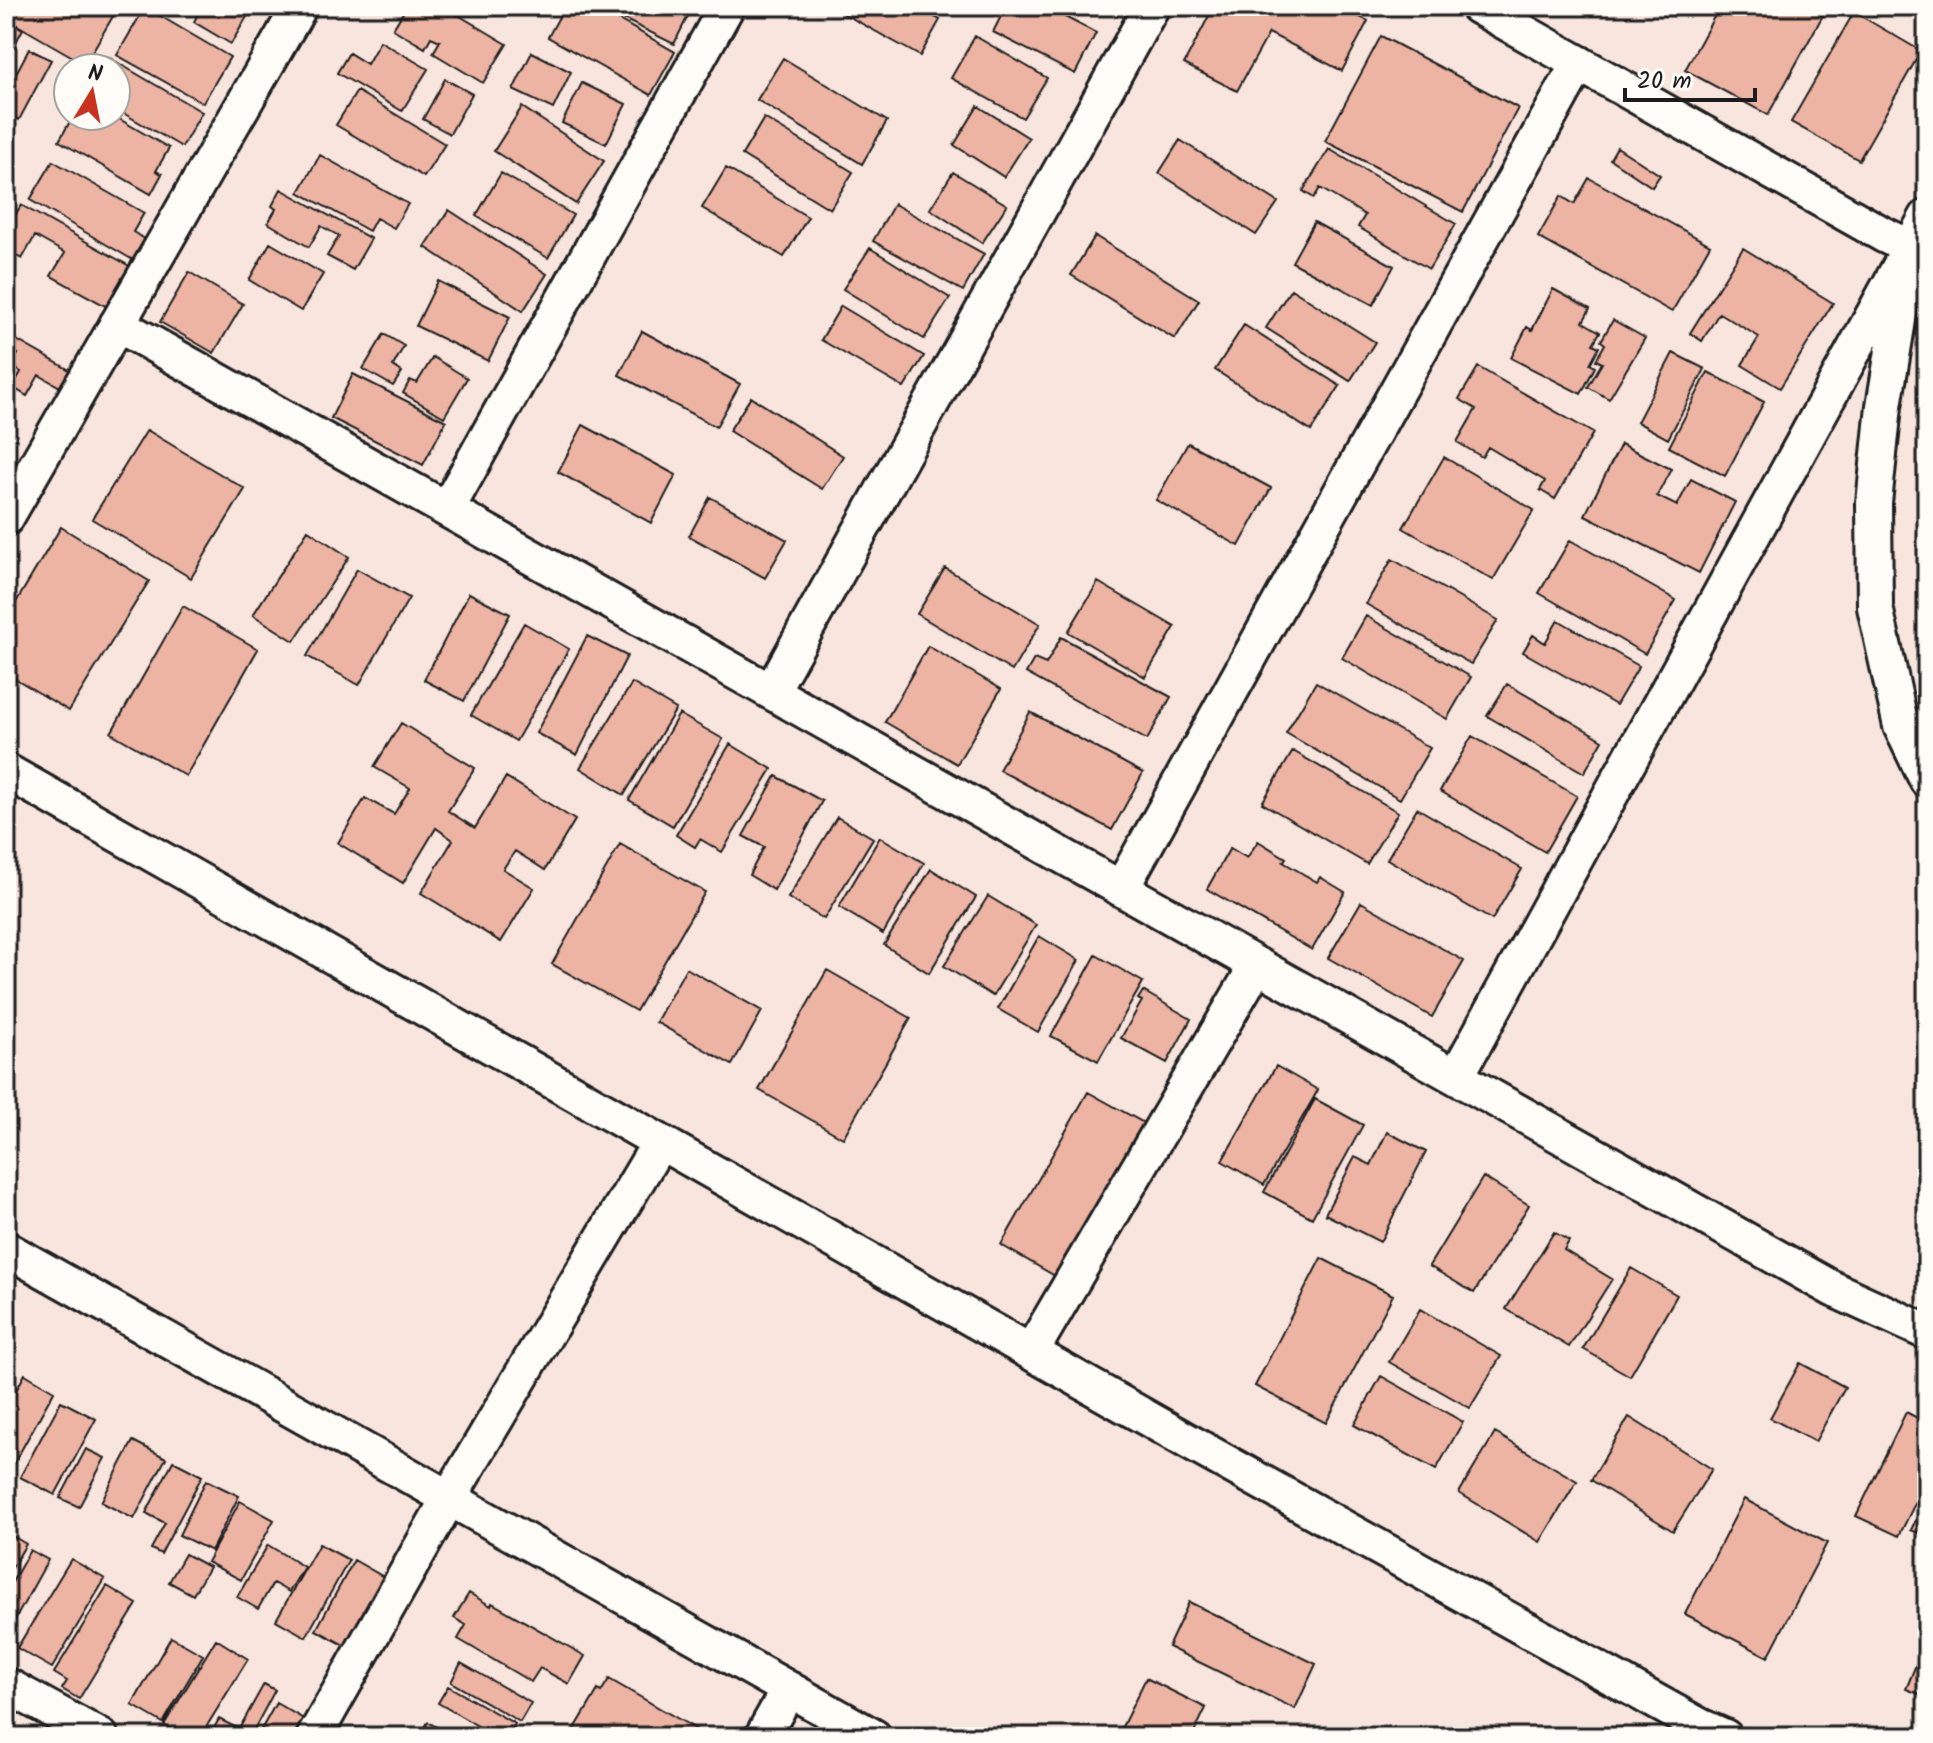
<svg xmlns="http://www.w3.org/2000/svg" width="1933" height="1743" font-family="Kalam,sans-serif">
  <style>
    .building { fill: #edb4a4; stroke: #1c1c1c; stroke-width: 2 }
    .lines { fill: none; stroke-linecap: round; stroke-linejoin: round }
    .street-casing { stroke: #1c1c1c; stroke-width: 40 }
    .street { stroke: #fdfcf7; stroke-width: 34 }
  </style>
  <rect width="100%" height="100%" fill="#f8e6de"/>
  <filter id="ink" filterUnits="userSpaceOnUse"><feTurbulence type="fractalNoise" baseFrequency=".0125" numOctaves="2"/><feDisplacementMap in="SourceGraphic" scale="16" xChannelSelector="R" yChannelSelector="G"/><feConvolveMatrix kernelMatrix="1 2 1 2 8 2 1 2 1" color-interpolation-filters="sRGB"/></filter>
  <g filter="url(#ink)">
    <path class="building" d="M 21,6 L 119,6 L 85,64 L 12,22 Z
      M 201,6 L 249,6 L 252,8 L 231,44 L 194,22 Z
      M 407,6 L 443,6 L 507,44 L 483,83 L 433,53 L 440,41 L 431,37 L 425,48 L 393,29 Z
      M 565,6 L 594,6 L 675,52 L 651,95 L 548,37 Z
      M 597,6 L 693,6 L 674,44 Z
      M 830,6 L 915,6 L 940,20 L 920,56 Z
      M 1006,6 L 1044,6 L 1096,33 L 1075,74 L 993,32 Z
      M 1214,6 L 1339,6 L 1368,21 L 1342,71 L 1269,33 L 1237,91 L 1184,64 Z
      M 1720,6 L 1828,6 L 1768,115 L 1685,70 Z
      M 145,7 L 230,57 L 203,103 L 117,55 Z
      M 1854,12 L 1921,51 L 1859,160 L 1791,122 Z
      M 6,20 L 23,29 L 6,61 Z
      M 975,36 L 1047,78 L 1023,118 L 951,78 Z
      M 1381,36 L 1518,108 L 1463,212 L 1325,141 Z
      M 380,41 L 428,69 L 402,111 L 337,73 L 349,53 L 367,64 Z
      M 29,49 L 51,60 L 19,120 L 6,113 L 6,92 Z
      M 532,52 L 571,72 L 553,109 L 513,90 Z
      M 108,57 L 202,112 L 182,147 L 116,109 L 116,68 L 101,68 Z
      M 783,58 L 887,121 L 862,164 L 757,100 Z
      M 445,79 L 472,94 L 450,134 L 423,119 Z
      M 582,83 L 626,104 L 606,144 L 562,123 Z
      M 357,91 L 445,144 L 424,177 L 336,125 Z
      M 978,106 L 1029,138 L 1004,177 L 954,145 Z
      M 522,107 L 604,161 L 576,204 L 494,151 Z
      M 73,116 L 114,116 L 169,148 L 156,171 L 162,174 L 151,194 L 59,141 Z
      M 764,118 L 853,172 L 830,209 L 742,155 Z
      M 1180,140 L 1278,202 L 1256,235 L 1159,173 Z
      M 6,145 L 17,152 L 6,172 Z
      M 1617,147 L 1660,175 L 1652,187 L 1610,159 Z
      M 1329,149 L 1456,224 L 1429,269 L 1358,227 L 1365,215 L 1320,188 L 1314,198 L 1303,191 Z
      M 320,155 L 408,204 L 394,228 L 376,218 L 369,231 L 299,192 Z
      M 53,161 L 144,213 L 133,232 L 145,239 L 133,260 L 30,200 Z
      M 726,168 L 808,217 L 784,257 L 702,208 Z
      M 953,172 L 1007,205 L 982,243 L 930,209 Z
      M 501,173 L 573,215 L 548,258 L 476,216 Z
      M 1589,178 L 1710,245 L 1672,312 L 1538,237 L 1561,196 L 1574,204 Z
      M 281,189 L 371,239 L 353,270 L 327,256 L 339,236 L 321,226 L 309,247 L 268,223 L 276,209 L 272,206 Z
      M 894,204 L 984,254 L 963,291 L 873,241 Z
      M 21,205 L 133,268 L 109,308 L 51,276 L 65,253 L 35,236 L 22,259 L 6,251 L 6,231 Z
      M 449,210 L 547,274 L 523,311 L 425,247 Z
      M 1314,222 L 1394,266 L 1373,305 L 1292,262 Z
      M 1095,236 L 1199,300 L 1175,339 L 1071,275 Z
      M 270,243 L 323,274 L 301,311 L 249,280 Z
      M 870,248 L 950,298 L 924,339 L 843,289 Z
      M 1743,248 L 1833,303 L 1780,388 L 1742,365 L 1759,337 L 1719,313 L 1702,341 L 1690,333 Z
      M 189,272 L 243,304 L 214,353 L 160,322 Z
      M 438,281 L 510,317 L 488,361 L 416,326 Z
      M 1291,289 L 1375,342 L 1350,381 L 1266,328 Z
      M 1553,289 L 1590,309 L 1583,322 L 1600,332 L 1593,344 L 1599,347 L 1590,364 L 1595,367 L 1581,394 L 1511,358 L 1527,327 L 1532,330 Z
      M 841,306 L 924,356 L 904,388 L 821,340 Z
      M 1613,320 L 1645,338 L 1609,399 L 1588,387 L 1602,363 L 1596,360 L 1605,344 L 1601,341 Z
      M 1244,325 L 1340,386 L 1311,431 L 1215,370 Z
      M 642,331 L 740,384 L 716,427 L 619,375 Z
      M 6,334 L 71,371 L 62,388 L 39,375 L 27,396 L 12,387 L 21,372 L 11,366 L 18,354 L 6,348 Z
      M 384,334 L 404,346 L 393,366 L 402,372 L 393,386 L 363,369 Z
      M 1673,353 L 1705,369 L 1668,439 L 1637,422 Z
      M 433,357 L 467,378 L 444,417 L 403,393 L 410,380 L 417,383 Z
      M 1478,367 L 1593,433 L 1555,499 L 1540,490 L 1545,481 L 1488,447 L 1482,457 L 1457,442 L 1476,409 L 1459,399 Z
      M 1708,372 L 1764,402 L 1725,476 L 1669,447 Z
      M 353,374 L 446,421 L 423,465 L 331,418 Z
      M 751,397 L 843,456 L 822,489 L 729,431 Z
      M 583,425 L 676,475 L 651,523 L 558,472 Z
      M 147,430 L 245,489 L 191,578 L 92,519 Z
      M 1188,443 L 1271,488 L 1239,546 L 1156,500 Z
      M 1621,444 L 1671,469 L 1657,496 L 1677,506 L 1691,479 L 1735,502 L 1699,573 L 1585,515 Z
      M 1444,457 L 1534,510 L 1493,580 L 1403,528 Z
      M 710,497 L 787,540 L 765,578 L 689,536 Z
      M 61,527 L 149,581 L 69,711 L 6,673 L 6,619 Z
      M 308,530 L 349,557 L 294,641 L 253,615 Z
      M 1570,540 L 1676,600 L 1645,654 L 1539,593 Z
      M 1392,559 L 1498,620 L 1471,664 L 1366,604 Z
      M 945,568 L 1040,624 L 1012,671 L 917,614 Z
      M 357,569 L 409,598 L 359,685 L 307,656 Z
      M 1098,582 L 1175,627 L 1145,677 L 1068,632 Z
      M 469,593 L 510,614 L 464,701 L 424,680 Z
      M 183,606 L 258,649 L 186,776 L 111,733 Z
      M 1366,616 L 1471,677 L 1447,719 L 1342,658 Z
      M 1558,620 L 1639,666 L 1616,705 L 1523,652 L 1533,635 L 1545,643 Z
      M 524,623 L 569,649 L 516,741 L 471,715 Z
      M 587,636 L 627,656 L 577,755 L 536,733 Z
      M 1061,637 L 1171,697 L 1147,740 L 1026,673 L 1034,659 L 1046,664 Z
      M 928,646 L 1001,689 L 957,764 L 885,722 Z
      M 1316,682 L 1430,748 L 1400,799 L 1286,733 Z
      M 632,683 L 676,709 L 624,795 L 580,768 Z
      M 1507,684 L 1603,740 L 1584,773 L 1487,716 Z
      M 1030,712 L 1143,773 L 1112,830 L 999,770 Z
      M 679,714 L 723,739 L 673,826 L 629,800 Z
      M 401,723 L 475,768 L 448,811 L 475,828 L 506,777 L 575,820 L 545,870 L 515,851 L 503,869 L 534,888 L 501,942 L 421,893 L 453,840 L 436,828 L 403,883 L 338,843 L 365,798 L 394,814 L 410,788 L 374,767 Z
      M 1472,736 L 1577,796 L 1545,852 L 1440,791 Z
      M 730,744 L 772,769 L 722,852 L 700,839 L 695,847 L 676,835 Z
      M 1293,751 L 1398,812 L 1367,864 L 1262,803 Z
      M 776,776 L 822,801 L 774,890 L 749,875 L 764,847 L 743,836 Z
      M 1417,808 L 1522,869 L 1492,920 L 1387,859 Z
      M 837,817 L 873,838 L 824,919 L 788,898 Z
      M 880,837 L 924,863 L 883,934 L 839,907 Z
      M 1258,841 L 1286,858 L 1283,862 L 1317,882 L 1320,877 L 1345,892 L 1312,950 L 1207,889 L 1230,848 L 1247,858 Z
      M 620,844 L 705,892 L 636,1011 L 552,964 Z
      M 931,869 L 976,897 L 929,973 L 884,945 Z
      M 988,896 L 1036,925 L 993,996 L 944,966 Z
      M 1361,902 L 1464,961 L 1432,1017 L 1328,958 Z
      M 1039,936 L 1079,960 L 1038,1032 L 998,1009 Z
      M 1096,955 L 1143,982 L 1098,1061 L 1051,1036 Z
      M 686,968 L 762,1011 L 732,1065 L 656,1022 Z
      M 827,970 L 911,1018 L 843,1138 L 759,1090 Z
      M 1143,991 L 1191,1019 L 1167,1063 L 1121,1038 L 1142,1001 L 1138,999 Z
      M 1276,1066 L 1318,1090 L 1264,1185 L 1222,1161 Z
      M 1088,1092 L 1149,1126 L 1062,1280 L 1001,1245 Z
      M 1315,1099 L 1363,1125 L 1312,1218 L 1264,1192 Z
      M 1387,1132 L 1426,1152 L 1380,1242 L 1325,1214 L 1355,1157 L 1371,1165 Z
      M 1483,1177 L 1529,1205 L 1474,1293 L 1429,1266 Z
      M 1554,1232 L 1569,1241 L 1564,1250 L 1612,1279 L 1569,1347 L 1506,1309 Z
      M 1321,1258 L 1393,1295 L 1326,1423 L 1255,1386 Z
      M 1631,1268 L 1677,1295 L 1630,1376 L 1583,1349 Z
      M 1420,1309 L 1501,1356 L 1470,1408 L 1389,1362 Z
      M 1800,1363 L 1845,1387 L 1815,1442 L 1770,1418 Z
      M 25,1374 L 54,1391 L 12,1467 L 6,1464 L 6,1409 Z
      M 1381,1376 L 1463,1422 L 1436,1470 L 1354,1425 Z
      M 61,1401 L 96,1419 L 55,1495 L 20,1477 Z
      M 1906,1412 L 1927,1423 L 1927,1479 L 1899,1536 L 1856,1516 Z
      M 1629,1417 L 1712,1469 L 1673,1531 L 1591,1480 Z
      M 1495,1433 L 1577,1481 L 1540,1542 L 1459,1493 Z
      M 133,1441 L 166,1458 L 134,1519 L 101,1502 Z
      M 86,1449 L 105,1458 L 79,1507 L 60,1498 Z
      M 173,1461 L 202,1476 L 161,1554 L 151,1549 L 165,1523 L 146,1513 Z
      M 206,1480 L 239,1496 L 211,1551 L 179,1535 Z
      M 1927,1496 L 1927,1537 L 1911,1530 Z
      M 1744,1499 L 1827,1543 L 1768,1657 L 1685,1614 Z
      M 240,1501 L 274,1520 L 241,1580 L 207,1562 Z
      M 6,1532 L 26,1544 L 6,1578 Z
      M 319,1544 L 349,1560 L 306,1637 L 276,1620 Z
      M 268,1545 L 304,1567 L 289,1592 L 273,1583 L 258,1609 L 237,1597 Z
      M 30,1550 L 48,1560 L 6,1636 L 6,1593 Z
      M 185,1554 L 209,1567 L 193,1595 L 169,1582 Z
      M 71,1559 L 105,1579 L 52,1668 L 17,1648 Z
      M 354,1560 L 394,1583 L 357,1652 L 316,1630 Z
      M 107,1586 L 137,1604 L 79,1699 L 62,1689 L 67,1681 L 54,1673 Z
      M 469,1593 L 491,1606 L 492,1603 L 585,1656 L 569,1684 L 540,1668 L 531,1682 L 458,1639 L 466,1625 L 454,1618 Z
      M 1189,1602 L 1316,1664 L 1295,1709 L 1168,1647 Z
      M 171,1637 L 203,1655 L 163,1723 L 132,1705 Z
      M 1927,1638 L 1927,1697 L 1906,1689 Z
      M 216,1639 L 248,1659 L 200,1737 L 184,1737 L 164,1725 Z
      M 461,1663 L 531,1703 L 520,1722 L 451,1682 Z
      M 1146,1678 L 1206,1708 L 1192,1737 L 1117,1737 Z
      M 609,1679 L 706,1735 L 704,1737 L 570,1737 L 598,1690 L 601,1692 Z
      M 264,1684 L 275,1690 L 250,1737 L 209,1737 L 219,1719 L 239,1729 Z
      M 448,1686 L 515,1724 L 508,1737 L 497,1737 L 438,1703 Z
      M 276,1703 L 312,1724 L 305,1737 L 257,1737 Z
      M 428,1722 L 454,1737 L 420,1737 Z"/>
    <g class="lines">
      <defs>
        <path id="street" d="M 1477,6 L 1884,235 L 1927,255
          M 1906,271 L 1884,406 L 1874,503 L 1875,607 L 1901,726 L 1927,780
          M 117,324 L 1833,1289 L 1927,1332
          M 447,509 L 727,6
          M 6,518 L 300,6
          M 771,692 L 1152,6
          M 6,771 L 1191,1443 L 1700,1726 L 1725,1737
          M 1121,889 L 1579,63
          M 1456,1077 L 1927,217
          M 6,1249 L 874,1737
          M 1031,1352 L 1257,965
          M 6,1685 L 101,1737
          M 314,1737 L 449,1498 L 660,1142
          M 762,1737 L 789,1689"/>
      </defs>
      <use href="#street" class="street-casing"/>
      <use href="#street" class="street"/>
    </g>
  </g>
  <rect width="1933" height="1743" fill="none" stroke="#fdfcf7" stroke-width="32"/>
  <rect x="16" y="16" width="1901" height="1711" fill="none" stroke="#1c1c1c" stroke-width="3" filter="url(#ink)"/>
  <g transform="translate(92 92) rotate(10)"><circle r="38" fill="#fdfcf7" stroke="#a3a29f" stroke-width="2"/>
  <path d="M0-6L14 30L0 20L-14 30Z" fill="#c8321e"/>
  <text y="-12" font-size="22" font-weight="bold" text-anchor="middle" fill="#1c1c1c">N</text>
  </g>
  <path d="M1625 88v12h130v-12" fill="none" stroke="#1c1c1c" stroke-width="4"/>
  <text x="1637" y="88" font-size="24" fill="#1c1c1c" stroke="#fdfcf7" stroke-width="6" paint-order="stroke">20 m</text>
</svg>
